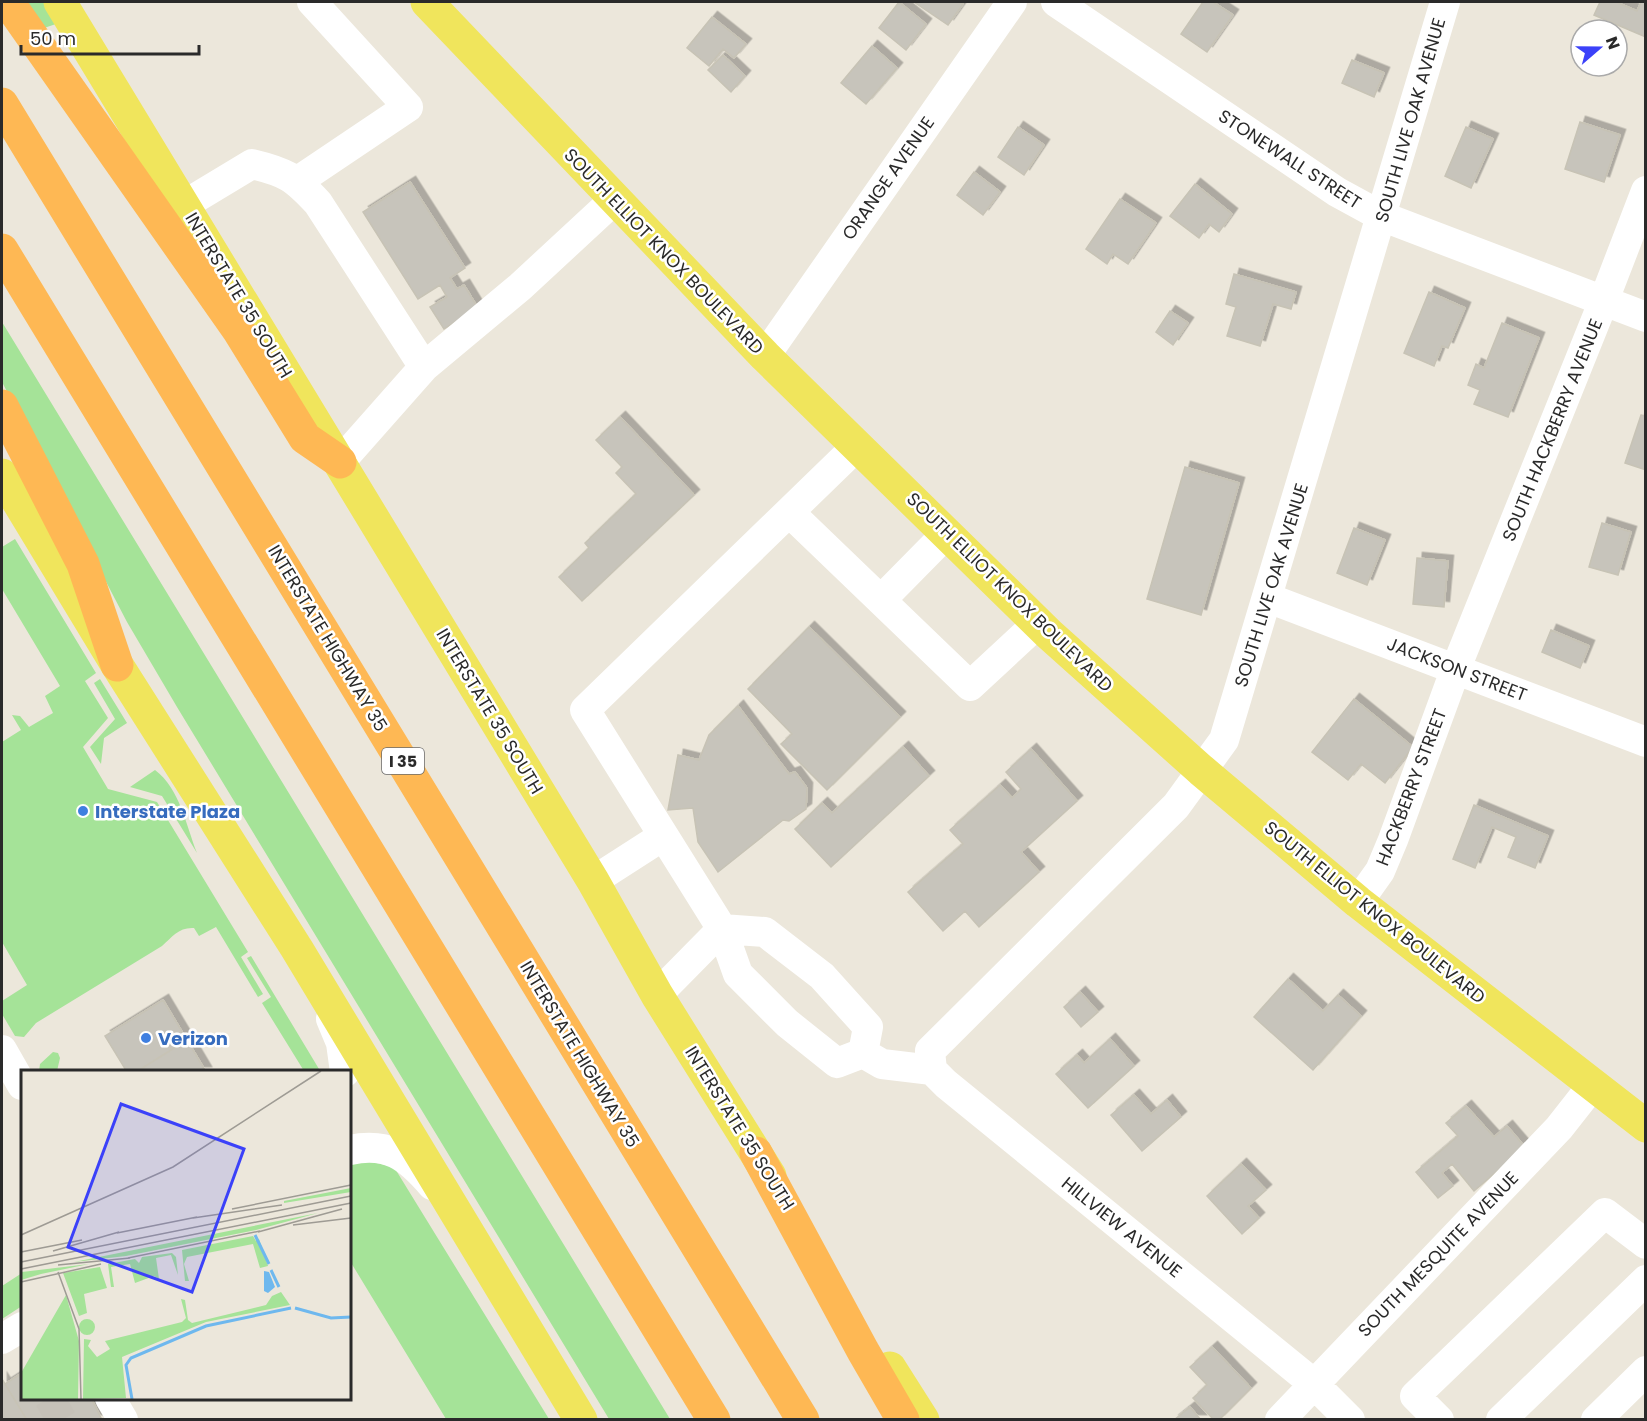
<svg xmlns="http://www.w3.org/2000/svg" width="1647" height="1421" font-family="Poppins,sans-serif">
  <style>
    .green { fill: #a5e398 }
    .building { fill: #c7c4bb; stroke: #c7c3b5; stroke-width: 1.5; filter: url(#shadow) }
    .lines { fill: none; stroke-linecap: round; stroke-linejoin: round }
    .minor-tunnel { stroke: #c5c1b8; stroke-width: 30; stroke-dasharray: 30 15; stroke-linecap: butt }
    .minor { stroke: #fff; stroke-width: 30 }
    .major { stroke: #f0e55c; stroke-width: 33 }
    .highway { stroke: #feb854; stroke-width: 33 }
    .shop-dot { fill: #3f7fe0; stroke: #fff; stroke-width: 2 }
    .labels { text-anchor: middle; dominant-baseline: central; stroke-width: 5; stroke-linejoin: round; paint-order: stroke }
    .shield { fill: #fff; stroke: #6a6a6a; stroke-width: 1.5 }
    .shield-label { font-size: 16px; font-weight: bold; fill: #2a2a2a }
    .street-label { font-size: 18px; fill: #2a2a2a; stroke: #fff }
    .shop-label { font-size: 18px; font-weight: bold; fill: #366cbe; stroke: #fff; text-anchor: start }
    .inset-river { fill: none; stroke: #6eb8ee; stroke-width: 3 }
    .inset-road { fill: none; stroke: #9e9b94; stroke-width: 1.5 }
    .view { fill: #3b41f9; fill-opacity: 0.15; stroke: #3b41f9; stroke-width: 3 }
    .inset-edge { fill: none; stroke: #2a2a2a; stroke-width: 3 }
  </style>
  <defs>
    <filter id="shadow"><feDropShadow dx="5.5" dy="-5.5" stdDeviation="0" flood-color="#0004"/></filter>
  </defs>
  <rect width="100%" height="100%" fill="#ece7db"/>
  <path class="green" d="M 22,2 L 46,2 L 59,23 L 41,29 Z
    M 2,322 L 670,1419 L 609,1419 L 177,707 L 127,622 L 2,382 Z
    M 15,539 L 96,673 L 85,681 L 108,718 L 83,747 L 108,789 L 157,802 L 248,952 L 241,957 L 263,994 L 258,997 L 216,927 L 199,936 L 194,928 C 179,927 172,937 162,946 L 36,1023 L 24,1037 L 15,1036 L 2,1014 L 2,1001 L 27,985 L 2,942 L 2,742 L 21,730 L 12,715 L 20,716 L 29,727 L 53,713 L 45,696 L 60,686 L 2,589 L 2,547 Z
    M 100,679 L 127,723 L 104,738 L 101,764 L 90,747 L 115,719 L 94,683 Z
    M 155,770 C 180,789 186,825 197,853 L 162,796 L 130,787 Z
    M 251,956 L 319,1069 L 320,1071 L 304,1071 L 262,1003 L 271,997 L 247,958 Z
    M 53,1052 L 58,1053 L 60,1058 L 57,1071 L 39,1071 L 40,1064 Z
    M 350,1157 L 394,1167 L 549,1419 L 446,1419 L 350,1261 Z
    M 22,1273 L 22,1306 L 2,1319 L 2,1286 Z"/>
  <path class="building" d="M 899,2 L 926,24 L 906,50 L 879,28 Z
    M 914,2 L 959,2 L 963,4 L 948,25 Z
    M 1203,2 L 1213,2 L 1233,15 L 1207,52 L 1181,34 Z
    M 1600,2 L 1616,2 L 1637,11 L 1641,2 L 1646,2 L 1646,37 L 1594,15 Z
    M 712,17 L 746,44 L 734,58 L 723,49 L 709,66 L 687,48 Z
    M 872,46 L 897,68 L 866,104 L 841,83 Z
    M 723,55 L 745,76 L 731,92 L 708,70 Z
    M 1352,60 L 1384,73 L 1374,97 L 1342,83 Z
    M 1580,122 L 1620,135 L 1604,182 L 1565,169 Z
    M 1018,127 L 1044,145 L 1024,175 L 998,157 Z
    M 1466,127 L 1493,139 L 1471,188 L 1445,176 Z
    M 974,172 L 1000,192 L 983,215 L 957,195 Z
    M 410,182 L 465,268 L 450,278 L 457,289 L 464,285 L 478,308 L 444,329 L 430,307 L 447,297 L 440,285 L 418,299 L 363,212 Z
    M 1195,184 L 1232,214 L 1219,232 L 1209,224 L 1199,238 L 1170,216 Z
    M 1120,199 L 1156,223 L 1128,264 L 1113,254 L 1107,264 L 1086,249 Z
    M 1234,274 L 1296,292 L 1291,309 L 1273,304 L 1260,346 L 1227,336 L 1236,307 L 1226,304 Z
    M 1429,292 L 1465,308 L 1448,348 L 1442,346 L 1434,366 L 1404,353 Z
    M 1170,311 L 1188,323 L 1173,345 L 1156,332 Z
    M 1502,323 L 1539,338 L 1508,417 L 1474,404 L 1480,390 L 1468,385 L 1476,364 L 1484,368 Z
    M 1641,415 L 1646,416 L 1646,470 L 1625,463 Z
    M 620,417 L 694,495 L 582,601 L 559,577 L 589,548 L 585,543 L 636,494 L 616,473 L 622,467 L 596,440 Z
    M 1185,467 L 1239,483 L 1201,615 L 1147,599 Z
    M 1602,523 L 1631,532 L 1618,575 L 1589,567 Z
    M 1354,528 L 1385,540 L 1367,585 L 1337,573 Z
    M 1417,558 L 1448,561 L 1444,607 L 1413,604 Z
    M 809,627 L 900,717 L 827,790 L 781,744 L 792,734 L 748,689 Z
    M 1551,630 L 1589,646 L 1580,668 L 1542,652 Z
    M 1354,699 L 1413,747 L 1385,783 L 1361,764 L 1348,780 L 1312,752 Z
    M 738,706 L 789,774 L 795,772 L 807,788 L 806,809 L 789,821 L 783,820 L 718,872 L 698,842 L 693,808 L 668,810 L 678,755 L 699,760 L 709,735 Z
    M 903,747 L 929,776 L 831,867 L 795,829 L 822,803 L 832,813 Z
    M 1031,749 L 1077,801 L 1021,852 L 1039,872 L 979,927 L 965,911 L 943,931 L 908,892 L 963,844 L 950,830 L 1000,785 L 1012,798 L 1021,789 L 1006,772 Z
    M 1474,805 L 1548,836 L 1535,868 L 1508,857 L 1516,837 L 1492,827 L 1475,868 L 1453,859 Z
    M 1288,979 L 1323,1011 L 1338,995 L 1361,1016 L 1313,1070 L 1254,1017 Z
    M 1080,992 L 1098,1012 L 1081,1027 L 1064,1007 Z
    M 163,1000 L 187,1040 L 136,1072 L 127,1072 L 105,1036 Z
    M 1110,1039 L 1134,1066 L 1088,1108 L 1056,1074 L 1077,1055 L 1084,1063 Z
    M 187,1040 L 206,1072 L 136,1072 Z
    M 1134,1095 L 1151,1114 L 1167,1100 L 1181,1117 L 1142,1151 L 1111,1115 Z
    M 1466,1106 L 1494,1137 L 1507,1126 L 1525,1147 L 1474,1191 L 1452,1164 L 1442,1173 L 1453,1186 L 1438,1198 L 1416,1172 L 1458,1136 L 1446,1123 Z
    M 1241,1164 L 1266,1190 L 1248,1206 L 1259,1218 L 1242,1234 L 1207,1196 Z
    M 1212,1347 L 1251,1388 L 1219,1420 L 1214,1420 L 1193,1398 L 1207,1385 L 1190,1367 Z
    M 22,1373 L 22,1398 L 91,1398 L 102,1420 L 27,1420 L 5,1384 Z
    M 2,1379 L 5,1384 L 27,1420 L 2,1420 Z
    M 1190,1407 L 1201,1420 L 1174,1420 Z"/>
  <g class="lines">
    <path class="minor-tunnel" d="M 49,1398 L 62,1420"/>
    <path class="minor" d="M 1056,2 L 1337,192 L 1381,216 L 1646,317
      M 298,181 L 408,107 L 312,2
      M 184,205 L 252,164 C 286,172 294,177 318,203 L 424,367
      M 765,356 L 1012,2
      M 340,462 L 424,367 L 520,287 L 615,199
      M 789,512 L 970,686 L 1038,623
      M 1268,598 L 1646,742
      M 881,600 L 947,533
      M 593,881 L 663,836
      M 1358,902 L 1380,871 L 1393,840 L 1456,668 L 1604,300 L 1646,191
      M 657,995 L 722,929 L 765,932 L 822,976 L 868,1027 L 863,1053 L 837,1063 L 787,1023 L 738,974 L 722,929 L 585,710 L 857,446
      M 331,1019 L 341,1043 L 345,1072
      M 2,1050 L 22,1085
      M 863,1053 L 882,1064 L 932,1070
      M 932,1070 L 930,1051 L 1176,806 L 1224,740 L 1445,2
      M 932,1070 L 946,1084 L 1314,1384 L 1350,1420
      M 350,1150 C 388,1142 407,1156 432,1185
      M 2,1339 L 22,1327
      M 110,1398 L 123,1420
      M 1280,1420 L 1559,1128 L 1592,1086
      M 1439,1420 L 1415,1396 L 1605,1213 L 1646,1244
      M 1501,1420 L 1646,1280
      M 1596,1420 L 1646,1371"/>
    <path class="major" d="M 60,2 L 593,881 L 657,995 L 770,1176
      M 427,2 L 765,356 L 1049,634 L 1201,770 L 1358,902 L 1646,1126
      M 2,475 L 117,665 L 297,949 L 581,1420
      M 890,1368 L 923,1420"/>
    <path class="highway" d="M 8,2 L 239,331 L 305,438 L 340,462
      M 2,104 L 803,1420
      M 2,250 L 714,1420
      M 2,406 L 83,564 L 117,665
      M 756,1153 L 863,1351 L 903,1420"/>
  </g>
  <g class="shop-dot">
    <circle cx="83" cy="811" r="6"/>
    <circle cx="146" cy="1038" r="6"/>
  </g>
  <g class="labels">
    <rect class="shield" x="382" y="748" width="42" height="26" rx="4.5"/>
    <g class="shield-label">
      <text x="403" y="761">I 35</text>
    </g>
    <g class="street-label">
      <text transform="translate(1410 120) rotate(-74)">SOUTH LIVE OAK AVENUE</text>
      <text transform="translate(1290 159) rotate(33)">STONEWALL STREET</text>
      <text transform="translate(888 178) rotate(-55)">ORANGE AVENUE</text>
      <text transform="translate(664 251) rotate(46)">SOUTH ELLIOT KNOX BOULEVARD</text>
      <text transform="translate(239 295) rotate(59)">INTERSTATE 35 SOUTH</text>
      <text transform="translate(1552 430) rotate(-68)">SOUTH HACKBERRY AVENUE</text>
      <text transform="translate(1271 585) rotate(-73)">SOUTH LIVE OAK AVENUE</text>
      <text transform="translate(1010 592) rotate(44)">SOUTH ELLIOT KNOX BOULEVARD</text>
      <text transform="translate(328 638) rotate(59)">INTERSTATE HIGHWAY 35</text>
      <text transform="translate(1457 669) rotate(21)">JACKSON STREET</text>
      <text transform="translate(490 711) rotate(59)">INTERSTATE 35 SOUTH</text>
      <text transform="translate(1411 787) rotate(-69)">HACKBERRY STREET</text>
      <text transform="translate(1375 912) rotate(39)">SOUTH ELLIOT KNOX BOULEVARD</text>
      <text transform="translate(580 1054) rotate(59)">INTERSTATE HIGHWAY 35</text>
      <text transform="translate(740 1128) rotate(58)">INTERSTATE 35 SOUTH</text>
      <text transform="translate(1122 1227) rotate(39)">HILLVIEW AVENUE</text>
      <text transform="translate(1438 1254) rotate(-46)">SOUTH MESQUITE AVENUE</text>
    </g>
    <g class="shop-label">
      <text x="95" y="811">Interstate Plaza</text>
      <text x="158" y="1038">Verizon</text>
    </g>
  </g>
  <g transform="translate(21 1070)">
    <rect width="330" height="330" fill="#ece7db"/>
    <path d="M 330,118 L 330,122 L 263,133 L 263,131 ZM 297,143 L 235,160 L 105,186 L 53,192 ZM 232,166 L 235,171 L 238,169 L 247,196 L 239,198 L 232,174 L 166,187 L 163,194 L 168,211 L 164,211 L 161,180 ZM 151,183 L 155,187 L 157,205 L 150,185 L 135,188 L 138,209 L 133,206 L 114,213 L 109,194 L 90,197 L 93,217 L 90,217 L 87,194 L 114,189 L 118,193 L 121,187 ZM 68,194 L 20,204 L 0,210 L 1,202 ZM 79,197 L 86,218 L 63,224 L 66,243 L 58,246 L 42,203 ZM 260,222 L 269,235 L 185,252 L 101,287 L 105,328 L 62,329 L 63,269 L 70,270 L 67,276 L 76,287 L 89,279 L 84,271 L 161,252 L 165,248 L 160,229 L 164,230 L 167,250 L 171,253 L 245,235 L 251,226 ZM 45,225 L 58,271 L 57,329 L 0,329 L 0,303 ZM58 257a8 8 0 1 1 16 0a8 8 0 1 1-16 0Z" fill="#a5e398"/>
    <path d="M 243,201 L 248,202 L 254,217 L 247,223 L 243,221 Z" fill="#6eb8ee"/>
    <path class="inset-river" d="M 234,165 L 248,194M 250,200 L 258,217M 274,238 L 310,248 L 330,247M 111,329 L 105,295 L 110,288 L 185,256 L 270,238"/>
    <path class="inset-road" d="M 211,139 L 330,115M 172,148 L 261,135M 272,155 L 330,148M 237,162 L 321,139M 96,163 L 176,147M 0,165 L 152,97 L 300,1M 32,181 L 98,162M 0,182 L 61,170M 107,188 L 239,161M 0,192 L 330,126M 37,195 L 109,188M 0,199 L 330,133M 37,202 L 58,259 L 60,329M 0,212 L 80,194"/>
    <path class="view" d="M 100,34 L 223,79 L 171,222 L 47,177 Z"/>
    <rect width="330" height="330" class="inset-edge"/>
  </g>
  <rect width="1647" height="1421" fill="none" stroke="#2a2a2a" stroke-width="6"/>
  <g transform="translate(1599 48) rotate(70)"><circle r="28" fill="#ffffff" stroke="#aaaaaa" stroke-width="1.5"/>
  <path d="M0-4.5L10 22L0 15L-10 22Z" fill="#3b41f9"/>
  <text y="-9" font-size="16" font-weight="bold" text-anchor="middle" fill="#2a2a2a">N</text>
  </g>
  <path d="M21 45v9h178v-9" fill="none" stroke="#2a2a2a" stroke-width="3"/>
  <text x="30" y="45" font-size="18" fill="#2a2a2a" stroke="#ffffff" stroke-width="4.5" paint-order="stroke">50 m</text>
</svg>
